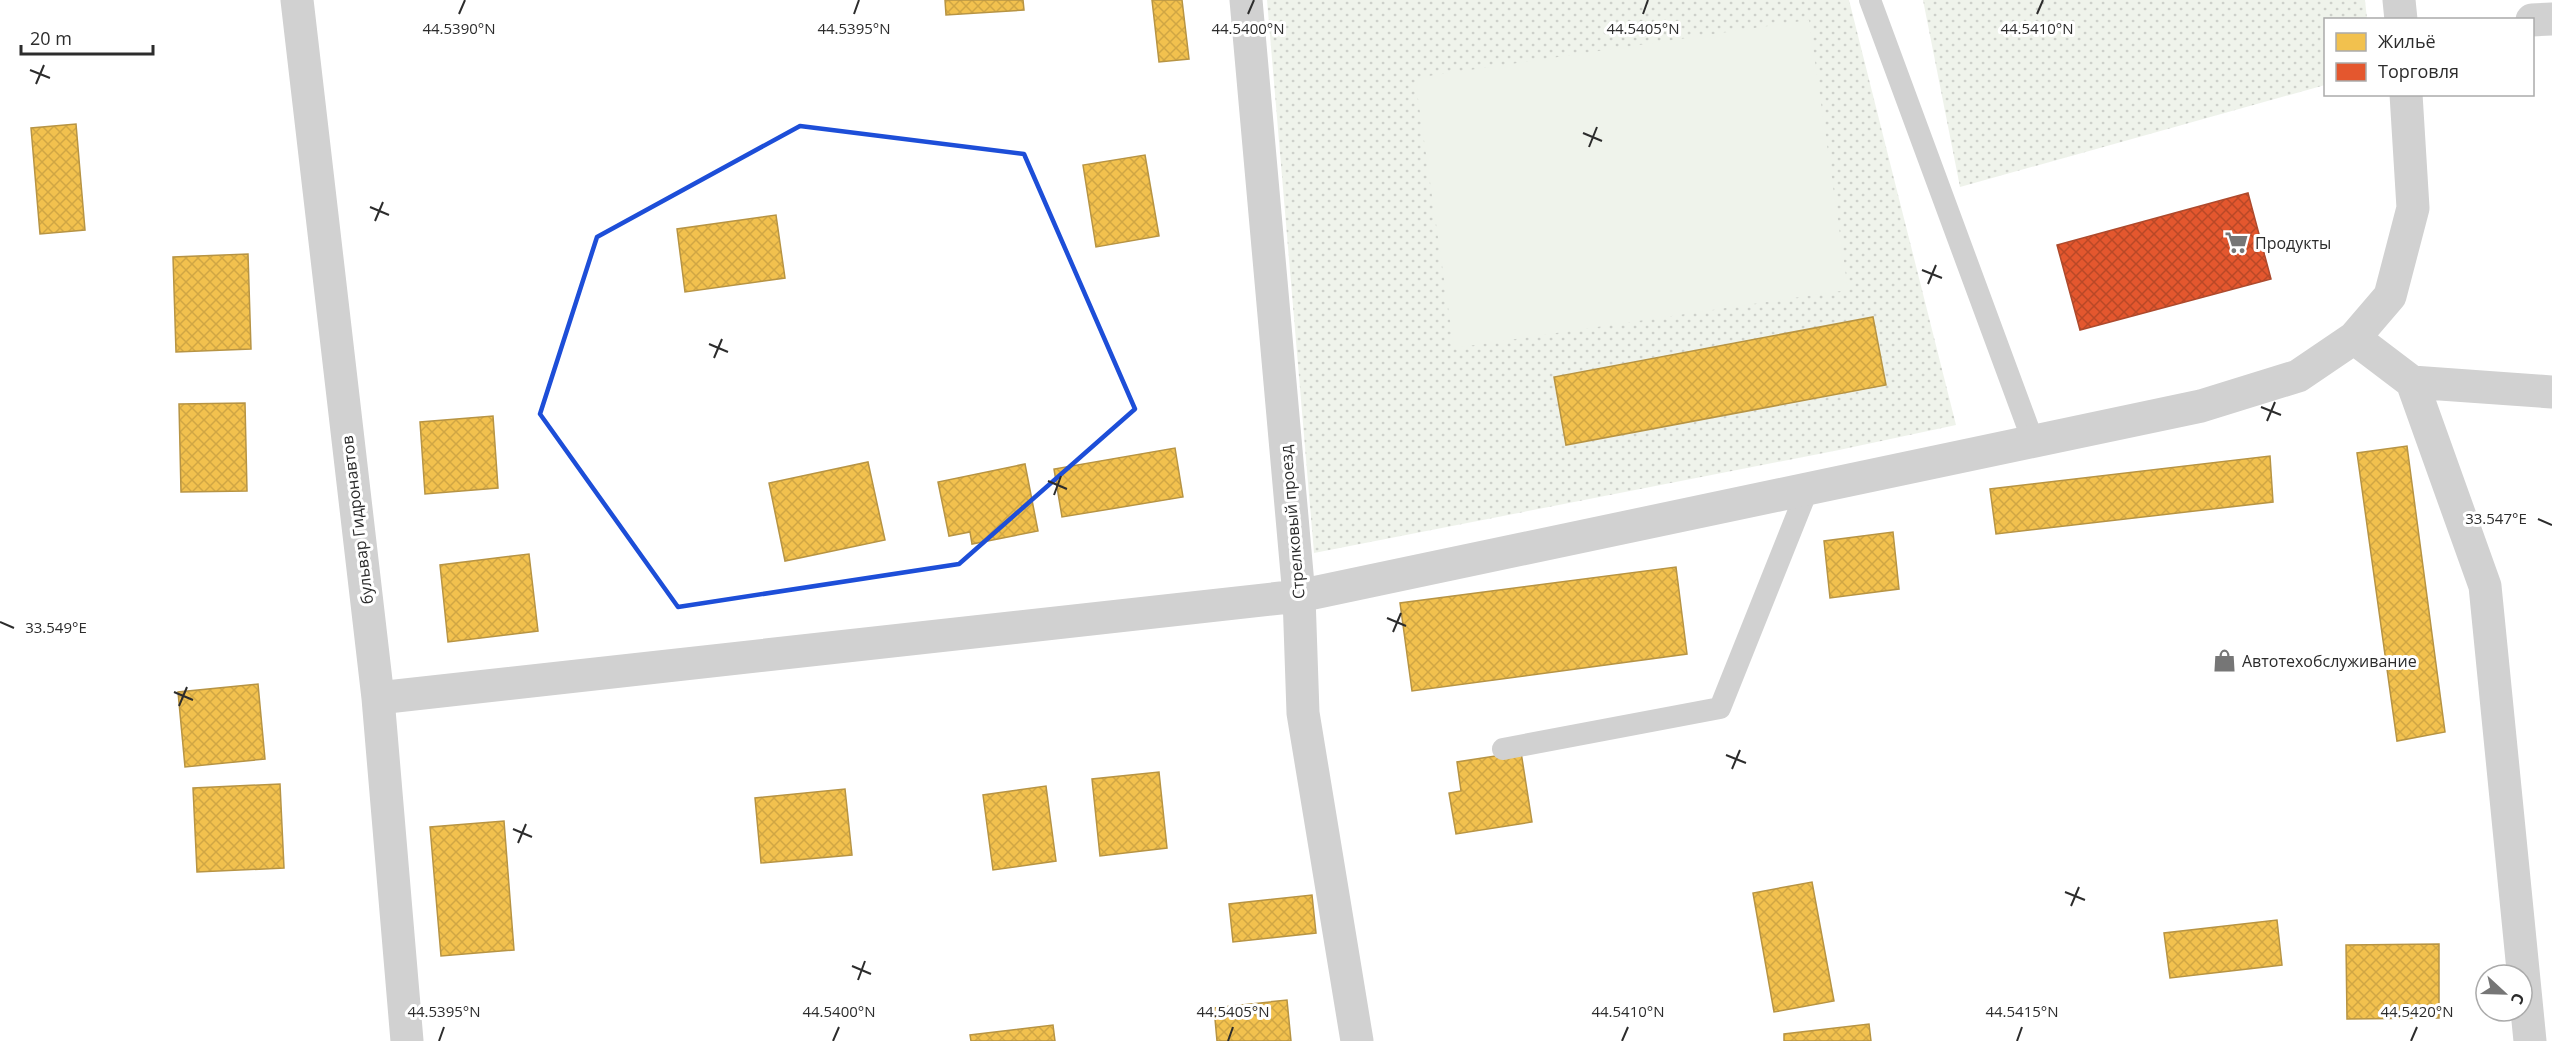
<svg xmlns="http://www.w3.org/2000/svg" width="2552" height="1041" font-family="'Open Sans',sans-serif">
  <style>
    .grass { fill: url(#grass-dots) }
    .garden { fill: #eff3eb }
    .homes { fill: url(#homes-cross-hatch); stroke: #b79444; stroke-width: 1.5 }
    .shops { fill: url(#shops-cross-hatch); stroke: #ad4a2d; stroke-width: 1.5 }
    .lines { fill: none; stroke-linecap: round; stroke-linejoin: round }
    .lane { stroke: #d1d1d1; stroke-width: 22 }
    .street { stroke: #d1d1d1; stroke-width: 33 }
    .marked { fill: none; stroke: #1d4ed8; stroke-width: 4.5; stroke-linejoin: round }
    .ticks { fill: none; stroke: #2c2c2c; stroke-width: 2 }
    .labels { text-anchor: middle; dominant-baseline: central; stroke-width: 6; stroke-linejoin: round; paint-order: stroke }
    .poi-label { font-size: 16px; fill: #2c2c2c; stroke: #fff; text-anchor: start }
    .street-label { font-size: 16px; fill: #2c2c2c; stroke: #fff }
    .ticks-label { font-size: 15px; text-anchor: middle; fill: #2c2c2c; stroke: #fff; stroke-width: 6; stroke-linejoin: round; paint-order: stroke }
  </style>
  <defs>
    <pattern id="grass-dots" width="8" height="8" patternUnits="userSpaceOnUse" patternTransform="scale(1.5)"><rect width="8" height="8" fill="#eff3eb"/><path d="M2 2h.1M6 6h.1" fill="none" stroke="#cdd0ca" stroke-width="1.8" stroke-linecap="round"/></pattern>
    <pattern id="homes-cross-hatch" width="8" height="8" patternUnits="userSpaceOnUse" patternTransform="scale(1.5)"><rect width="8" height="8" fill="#f2c14e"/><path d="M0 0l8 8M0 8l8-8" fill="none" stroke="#d0a644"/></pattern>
    <pattern id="shops-cross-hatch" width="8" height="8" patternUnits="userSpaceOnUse" patternTransform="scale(1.5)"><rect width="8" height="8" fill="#e4572e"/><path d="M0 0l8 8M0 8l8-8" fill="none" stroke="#b94827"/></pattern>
  </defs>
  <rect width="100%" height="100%" fill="#fff"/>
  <path class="grass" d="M 1267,0 L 1849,0 L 1956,425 L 1839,450 L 1314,553 Z
    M 1923,0 L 2365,0 L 2367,19 L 2326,20 L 2325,85 L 1960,187 Z"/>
  <path class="garden" d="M 1809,20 L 1848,290 L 1454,348 L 1415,78 Z"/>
  <path class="homes" d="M 945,0 L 1023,0 L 1024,10 L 946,15 Z
    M 1152,0 L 1182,0 L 1189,59 L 1159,62 Z
    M 76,124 L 85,230 L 40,234 L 31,128 Z
    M 1145,155 L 1159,236 L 1096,247 L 1083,165 Z
    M 776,215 L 785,278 L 685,292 L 677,229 Z
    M 248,254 L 251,349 L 176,352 L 173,257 Z
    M 1873,317 L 1886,385 L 1566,445 L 1554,377 Z
    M 245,403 L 247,491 L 181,492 L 179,404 Z
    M 493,416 L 498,488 L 425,494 L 420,422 Z
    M 2407,446 L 2445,732 L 2397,741 L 2357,453 Z
    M 1175,448 L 1183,497 L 1062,517 L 1054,469 Z
    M 2270,456 L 2273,502 L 1996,534 L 1990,489 Z
    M 868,462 L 885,540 L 785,561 L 769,483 Z
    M 1025,464 L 1038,531 L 972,544 L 970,532 L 949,536 L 938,482 Z
    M 1893,532 L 1899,589 L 1830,598 L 1824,541 Z
    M 529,554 L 538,631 L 448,642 L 440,565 Z
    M 1676,567 L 1687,654 L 1412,691 L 1400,603 Z
    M 258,684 L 265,759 L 185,767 L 178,692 Z
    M 1521,752 L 1532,822 L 1456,834 L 1449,793 L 1461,791 L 1457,762 Z
    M 1159,772 L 1167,848 L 1100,856 L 1092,779 Z
    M 280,784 L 284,868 L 197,872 L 193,788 Z
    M 1046,786 L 1056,861 L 993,870 L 983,795 Z
    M 845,789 L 852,855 L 761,863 L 755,798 Z
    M 504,821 L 514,950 L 441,956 L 430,827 Z
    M 1812,882 L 1834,1001 L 1774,1012 L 1753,893 Z
    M 1312,895 L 1316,933 L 1233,942 L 1229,904 Z
    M 2277,920 L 2282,965 L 2170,978 L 2164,933 Z
    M 2439,944 L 2439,1018 L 2347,1019 L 2346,945 Z
    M 1287,1000 L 1291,1041 L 1217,1041 L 1214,1008 Z
    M 1869,1024 L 1871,1041 L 1784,1041 L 1784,1034 Z
    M 1053,1025 L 1055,1041 L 971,1041 L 970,1035 Z"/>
  <path class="shops" d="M 2248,193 L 2271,279 L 2080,330 L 2057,245 Z"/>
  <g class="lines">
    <path class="lane" d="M 1870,0 L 2033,441
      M 1503,749 L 1720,708 L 1808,488"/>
    <path class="street" d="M 297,0 L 378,698 L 407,1041
      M 1246,0 L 1299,596 L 1303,713 L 1357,1041
      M 2399,0 L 2401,20
      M 2532,20 L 2552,19
      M 2354,338 L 2412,382 L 2552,392
      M 2412,382 L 2485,586 L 2530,1041
      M 378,698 L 1299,596 L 2201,406 L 2298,376 L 2354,338 L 2390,296 L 2413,208 L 2406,94"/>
  </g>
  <path class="marked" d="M 800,126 L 1024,154 L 1135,409 L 959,564 L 678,607 L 540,414 L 597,237 Z"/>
  <path class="ticks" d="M 459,14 L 465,0M 854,14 L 859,0M 1248,14 L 1254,0M 1643,14 L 1648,0M 2037,14 L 2043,0M 30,70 L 50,78M 36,84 L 44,65M 1583,133 L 1602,141M 1589,147 L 1597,127M 370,207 L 389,215M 375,221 L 383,202M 1922,270 L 1942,278M 1928,284 L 1936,265M 709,344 L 728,352M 714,358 L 722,339M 2261,407 L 2281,415M 2267,421 L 2275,402M 1048,481 L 1067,489M 1054,495 L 1061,476M 2538,519 L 2552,525M 1387,618 L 1406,626M 0,622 L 14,628M 1393,632 L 1401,613M 174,692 L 193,700M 179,706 L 187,687M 1726,755 L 1746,763M 1732,769 L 1740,750M 513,829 L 532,837M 518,843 L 526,824M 2065,892 L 2085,900M 2071,906 L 2079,887M 852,966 L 871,974M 858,980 L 865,961M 439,1041 L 444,1027M 833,1041 L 839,1027M 1228,1041 L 1233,1027M 1622,1041 L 1628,1027M 2017,1041 L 2022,1027M 2411,1041 L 2417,1027"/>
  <defs>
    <symbol id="supermarket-bare" viewBox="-9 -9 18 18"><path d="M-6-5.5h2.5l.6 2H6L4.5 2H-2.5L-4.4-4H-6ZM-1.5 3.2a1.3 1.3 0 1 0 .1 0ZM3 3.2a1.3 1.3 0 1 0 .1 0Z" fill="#767676" stroke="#fff" stroke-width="2.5" paint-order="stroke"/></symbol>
    <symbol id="shop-bare" viewBox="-9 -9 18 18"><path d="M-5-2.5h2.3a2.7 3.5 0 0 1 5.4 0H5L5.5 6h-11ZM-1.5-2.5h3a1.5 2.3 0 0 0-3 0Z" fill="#767676" stroke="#fff" stroke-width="2.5" paint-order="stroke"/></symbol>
  </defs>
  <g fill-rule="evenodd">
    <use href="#supermarket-bare" x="2220" y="226" width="33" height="33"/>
    <use href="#shop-bare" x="2208" y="644" width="33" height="33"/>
  </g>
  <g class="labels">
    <g class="poi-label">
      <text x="2255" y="243">Продукты</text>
      <text x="2242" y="661">Автотехобслуживание</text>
    </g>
    <g class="street-label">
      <text transform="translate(357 520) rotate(-97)">бульвар Гидронавтов</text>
      <text transform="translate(1292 522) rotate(-95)">Стрелковый проезд</text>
    </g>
  </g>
  <g class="ticks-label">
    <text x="854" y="34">44.5395°N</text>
    <text x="1248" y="34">44.5400°N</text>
    <text x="2037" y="34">44.5410°N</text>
    <text x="459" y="34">44.5390°N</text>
    <text x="1643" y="34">44.5405°N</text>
    <text x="2496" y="524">33.547°E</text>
    <text x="56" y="633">33.549°E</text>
    <text x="444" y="1017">44.5395°N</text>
    <text x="839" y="1017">44.5400°N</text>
    <text x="1233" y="1017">44.5405°N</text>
    <text x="1628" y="1017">44.5410°N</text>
    <text x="2022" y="1017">44.5415°N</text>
    <text x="2417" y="1017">44.5420°N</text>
  </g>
  <rect x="2324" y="18" width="210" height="78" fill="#ffffff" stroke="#ababab" stroke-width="1.5"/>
  <rect x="2336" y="33" width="30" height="18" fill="#f2c14e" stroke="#ababab" stroke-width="1.5"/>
  <text x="2378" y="48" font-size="18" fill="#2c2c2c">Жильё</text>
  <rect x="2336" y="63" width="30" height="18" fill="#e4572e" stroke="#ababab" stroke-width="1.5"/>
  <text x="2378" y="78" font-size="18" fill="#2c2c2c">Торговля</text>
  <g transform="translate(2504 993) rotate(112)"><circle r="28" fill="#ffffff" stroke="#ababab" stroke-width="1.5"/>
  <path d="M0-4.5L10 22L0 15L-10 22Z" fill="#767676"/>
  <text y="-9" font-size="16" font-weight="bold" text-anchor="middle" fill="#2c2c2c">С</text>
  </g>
  <path d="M21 45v9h132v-9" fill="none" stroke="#2c2c2c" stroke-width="3"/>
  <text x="30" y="45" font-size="18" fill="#2c2c2c" stroke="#ffffff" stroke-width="4.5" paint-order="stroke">20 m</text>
</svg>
